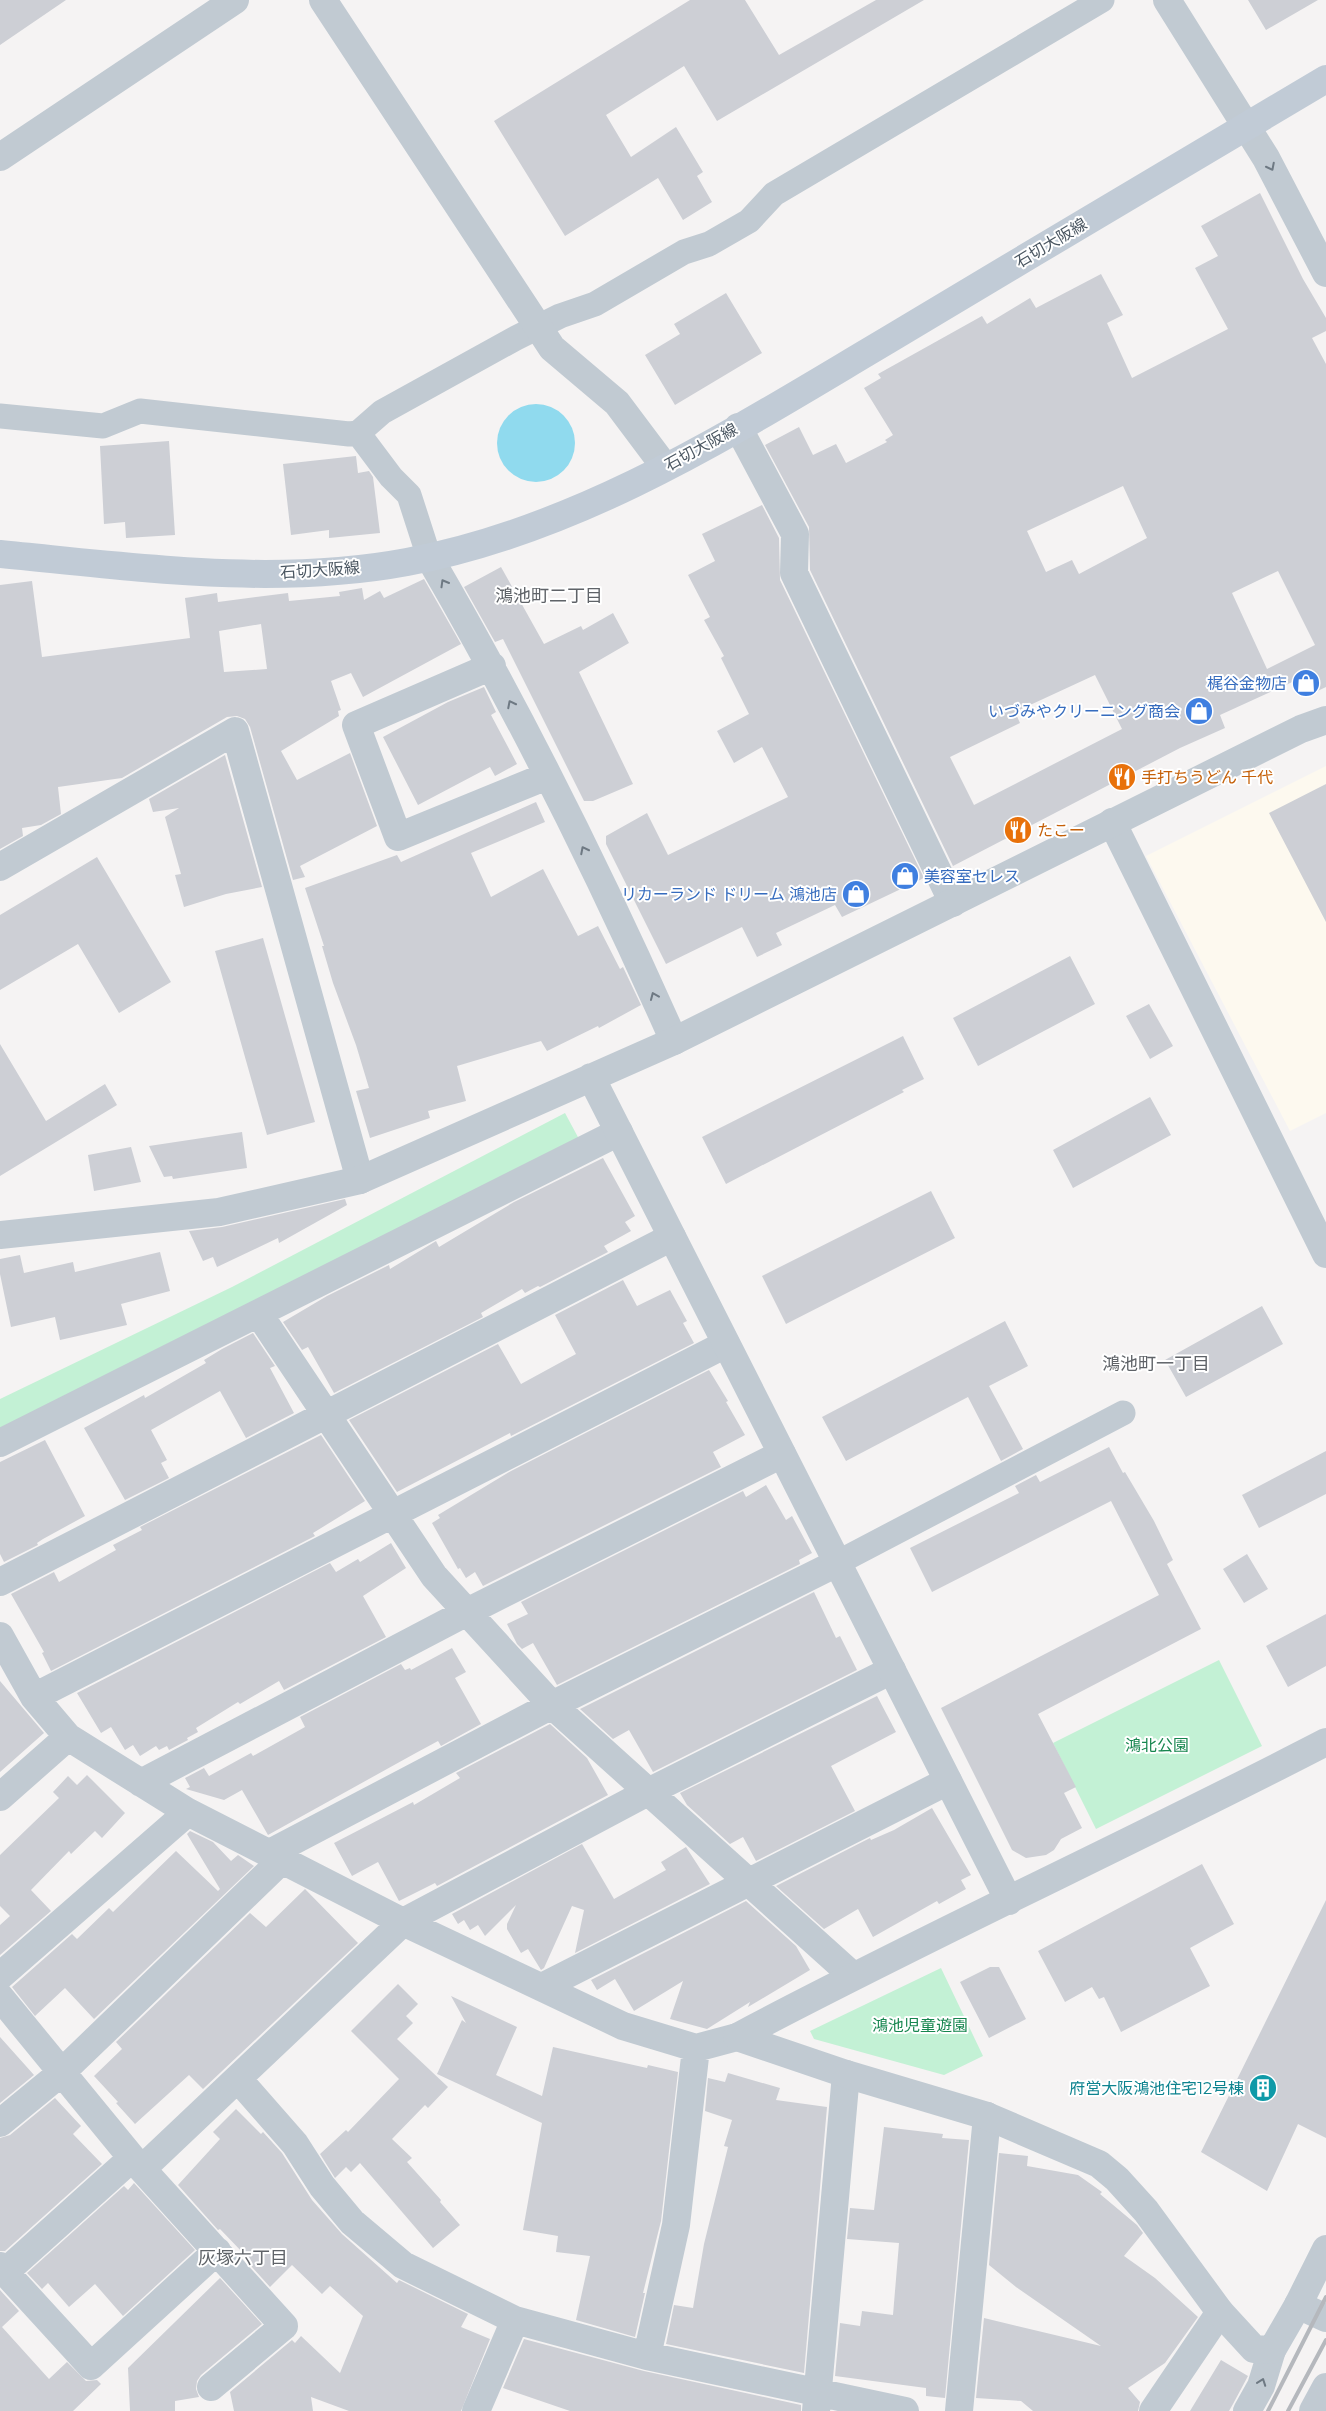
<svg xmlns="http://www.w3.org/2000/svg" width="1326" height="2411" font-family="Montserrat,'Noto Sans JP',sans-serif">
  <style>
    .commercial { fill: #fdf9ef }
    .green { fill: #c3f1d5 }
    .water { fill: #90daee }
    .building { fill: #cdcfd5; fill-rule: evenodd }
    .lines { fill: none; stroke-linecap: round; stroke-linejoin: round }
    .pedestrian { stroke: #c1cad2; stroke-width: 25 }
    .minor { stroke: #c1cad2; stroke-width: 28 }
    .tertiary { stroke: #c1cad2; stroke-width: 28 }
    .secondary { stroke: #c1cbd6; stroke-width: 28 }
    .rail { stroke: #b5b8bd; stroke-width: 4 }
    .oneway { stroke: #6e7983 }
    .labels { text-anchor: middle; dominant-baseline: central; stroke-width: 4; stroke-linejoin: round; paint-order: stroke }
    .street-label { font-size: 16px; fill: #4a5661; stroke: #fff }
    .shop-label { font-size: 16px; fill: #366cbe; stroke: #fff; text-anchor: end }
    .food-label { font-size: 16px; fill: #c56008; stroke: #fff; text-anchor: start }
    .park-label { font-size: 16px; fill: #17864f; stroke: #fff }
    .culture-label { font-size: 16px; fill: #0d838f; stroke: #fff; text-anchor: end }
    .neighbourhood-label { font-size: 18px; fill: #5f6368; stroke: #fff }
  </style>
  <rect width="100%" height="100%" fill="#f5f3f3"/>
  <path class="commercial" d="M 1326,766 L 1326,1113 L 1290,1131 L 1146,856 Z"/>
  <path class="green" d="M 565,1113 L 579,1139 L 0,1436 L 0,1399 L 232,1287 Z
    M 1219,1660 L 1262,1746 L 1096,1829 L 1053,1743 Z
    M 941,1968 L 983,2056 L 944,2075 L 814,2039 L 810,2031 Z"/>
  <path class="water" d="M497 443a39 39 0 1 1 78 0a39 39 0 1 1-78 0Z"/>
  <path class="building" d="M 0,0 L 66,0 L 0,45 Z
    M 690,0 L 745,0 L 779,55 L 876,0 L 924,0 L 717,121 L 684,66 L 606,115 L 631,157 L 676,127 L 703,172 L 697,176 L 712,202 L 683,220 L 658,178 L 565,236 L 494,121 Z
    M 1248,0 L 1318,0 L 1266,30 Z
    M 1260,193 L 1303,279 L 1326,318 L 1326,331 L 1312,338 L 1326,364 L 1326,687 L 1309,695 L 1301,678 L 1220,715 L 1225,728 L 1180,748 L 953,866 L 810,570 L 809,527 L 765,445 L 799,427 L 813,455 L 836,444 L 846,463 L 887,442 L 885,440 L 893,435 L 864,388 L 881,378 L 878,374 L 982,316 L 987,324 L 1030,298 L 1036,308 L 1101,274 L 1123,315 L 1107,323 L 1132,378 L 1228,329 L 1195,268 L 1218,256 L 1201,226 ZM 1123,486 L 1147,538 L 1079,574 L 1072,560 L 1046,572 L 1027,531 ZM 1278,571 L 1315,645 L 1267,669 L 1232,593 ZM 1095,675 L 1122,729 L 974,805 L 950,757 L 1020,723 L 1015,712 Z
    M 726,293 L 762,353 L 675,405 L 645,355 L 680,334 L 674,324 Z
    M 169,441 L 175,535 L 126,538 L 125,522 L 104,524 L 100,446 Z
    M 356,456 L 358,473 L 369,471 L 373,477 L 380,533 L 329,538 L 329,530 L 291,535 L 283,464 Z
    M 762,505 L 779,538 L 780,580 L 924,878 L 842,917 L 835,905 L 776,933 L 782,945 L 757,957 L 742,927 L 666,964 L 606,844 L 606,836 L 647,813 L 668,855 L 788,797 L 762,747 L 734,763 L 717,731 L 749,714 L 721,658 L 724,656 L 704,620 L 710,617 L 688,575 L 715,561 L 702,534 Z
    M 501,567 L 544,644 L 581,626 L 583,630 L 613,613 L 629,643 L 579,672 L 633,784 L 593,801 L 584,801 L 503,639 L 495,642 L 464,587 Z
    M 424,579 L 461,644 L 363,697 L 351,673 L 331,681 L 341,710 L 338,711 L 339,716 L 281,751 L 297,780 L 350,753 L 377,826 L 300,866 L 305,877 L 293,880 L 250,727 L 245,719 L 237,716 L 227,717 L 122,778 L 58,787 L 61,814 L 41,825 L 22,828 L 23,836 L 0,849 L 0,585 L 32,581 L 42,657 L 190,638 L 185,598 L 217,593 L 218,602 L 288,593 L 289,601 L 340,596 L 339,592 L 362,588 L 364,600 L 380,591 L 384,598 ZM 261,624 L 267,669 L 224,672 L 219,631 Z
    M 484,687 L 496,712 L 491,715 L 517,764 L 495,776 L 490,767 L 418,805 L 383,737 L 448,702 Z
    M 225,755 L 262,887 L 226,894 L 184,907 L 175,875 L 181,874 L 165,817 L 179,808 L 153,812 L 149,799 Z
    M 1326,784 L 1326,922 L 1269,813 Z
    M 536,802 L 545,822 L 471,853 L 491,897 L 543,869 L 578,936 L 598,926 L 620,969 L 623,967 L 641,1005 L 599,1028 L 598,1026 L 547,1051 L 541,1041 L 457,1066 L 466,1101 L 428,1111 L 430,1118 L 370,1138 L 356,1091 L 369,1088 L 356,1045 L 333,983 L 322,946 L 324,946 L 305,888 L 397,855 L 401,862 Z
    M 97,857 L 171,982 L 119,1013 L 78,944 L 0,990 L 0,915 Z
    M 263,938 L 315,1122 L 267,1135 L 215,951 Z
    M 1070,956 L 1095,1004 L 978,1066 L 953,1018 Z
    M 1149,1004 L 1173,1046 L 1150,1059 L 1126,1016 Z
    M 903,1036 L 924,1079 L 902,1090 L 904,1092 L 726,1184 L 702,1137 Z
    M 0,1044 L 46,1121 L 105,1084 L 117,1105 L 0,1176 Z
    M 1150,1097 L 1171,1135 L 1073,1188 L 1053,1150 Z
    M 242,1132 L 247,1168 L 173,1179 L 172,1176 L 164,1177 L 149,1146 Z
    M 131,1147 L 141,1182 L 94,1191 L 88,1155 Z
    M 603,1158 L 635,1216 L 625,1222 L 631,1231 L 604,1246 L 608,1252 L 540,1287 L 538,1286 L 525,1293 L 522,1289 L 481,1313 L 483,1317 L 334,1393 L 308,1347 L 302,1350 L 283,1322 L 327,1296 L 389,1265 L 390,1269 L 436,1241 L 439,1247 L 514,1202 Z
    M 931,1191 L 955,1238 L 786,1324 L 762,1276 Z
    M 345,1199 L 347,1205 L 279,1243 L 278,1238 L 217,1267 L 213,1257 L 203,1261 L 189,1231 L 222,1227 Z
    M 160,1252 L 170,1291 L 121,1304 L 127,1325 L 60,1340 L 55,1317 L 11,1327 L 0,1274 L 0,1259 L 20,1255 L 24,1273 L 73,1262 L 75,1272 Z
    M 623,1280 L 637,1306 L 670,1290 L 687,1321 L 683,1323 L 694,1343 L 511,1436 L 510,1433 L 397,1492 L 349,1420 L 498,1344 L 521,1384 L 576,1354 L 555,1315 Z
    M 1262,1306 L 1283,1344 L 1186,1397 L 1165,1360 Z
    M 1005,1321 L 1028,1366 L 989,1386 L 1023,1449 L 1001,1461 L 968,1397 L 846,1461 L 822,1417 Z
    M 253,1333 L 275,1366 L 270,1368 L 294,1413 L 246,1438 L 220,1391 L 151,1430 L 167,1460 L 161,1463 L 169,1478 L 125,1500 L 84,1428 L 144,1395 L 145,1398 L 206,1363 L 204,1360 L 222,1349 Z
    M 709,1370 L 728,1401 L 726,1402 L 745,1435 L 713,1452 L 721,1467 L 483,1586 L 475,1572 L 466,1578 L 460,1568 L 458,1569 L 432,1523 L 440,1518 L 438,1515 L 511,1471 Z
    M 321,1435 L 365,1501 L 313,1533 L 315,1536 L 51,1671 L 42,1653 L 44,1652 L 11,1594 L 54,1572 L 59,1582 L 116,1550 L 113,1545 L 142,1530 L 140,1527 Z
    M 45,1440 L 85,1516 L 43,1539 L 37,1543 L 38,1545 L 4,1562 L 0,1554 L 0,1462 Z
    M 1109,1447 L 1123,1473 L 1125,1472 L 1154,1521 L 1173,1560 L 1167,1564 L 1201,1629 L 1038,1714 L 1076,1787 L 1064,1793 L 1082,1828 L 1061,1839 L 1054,1850 L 1046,1855 L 1026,1858 L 1012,1850 L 941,1708 L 1159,1595 L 1111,1501 L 932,1592 L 910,1548 L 1019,1493 L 1015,1486 L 1036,1475 L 1040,1482 Z
    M 1326,1451 L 1326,1494 L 1259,1528 L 1242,1495 Z
    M 766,1485 L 786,1520 L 792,1516 L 812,1553 L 799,1560 L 800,1564 L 557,1685 L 533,1643 L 522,1649 L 517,1644 L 507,1624 L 528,1614 L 521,1602 L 743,1491 L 746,1497 Z
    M 391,1543 L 406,1568 L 363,1596 L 386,1637 L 284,1690 L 279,1681 L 240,1704 L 238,1702 L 196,1728 L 198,1732 L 187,1738 L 188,1740 L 169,1750 L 167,1746 L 159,1750 L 156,1746 L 140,1756 L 133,1745 L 125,1750 L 111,1727 L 101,1733 L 77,1693 L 330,1563 L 336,1572 L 358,1559 L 360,1562 Z
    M 1247,1554 L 1268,1589 L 1244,1603 L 1223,1569 Z
    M 814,1592 L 836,1638 L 840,1636 L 857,1670 L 653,1772 L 629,1730 L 613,1739 L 580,1709 Z
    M 1326,1614 L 1326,1666 L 1288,1687 L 1266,1646 Z
    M 452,1648 L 466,1672 L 455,1678 L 481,1724 L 441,1746 L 438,1741 L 414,1754 L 268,1835 L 242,1790 L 224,1800 L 186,1789 L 190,1787 L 185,1778 L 204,1768 L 209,1776 L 251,1753 L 253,1756 L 305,1727 L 300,1717 L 401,1664 L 405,1670 L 410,1668 L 411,1670 Z
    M 0,1681 L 44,1733 L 0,1772 Z
    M 877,1696 L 896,1732 L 831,1766 L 855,1811 L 756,1861 L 743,1837 L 730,1844 L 687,1805 L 680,1793 Z
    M 550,1724 L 587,1758 L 608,1795 L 437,1886 L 435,1883 L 399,1901 L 378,1862 L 352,1876 L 334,1843 L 413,1802 L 414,1805 L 460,1778 L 456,1773 Z
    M 87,1775 L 125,1813 L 102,1838 L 95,1831 L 71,1854 L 69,1851 L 31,1890 L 51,1911 L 0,1955 L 0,1925 L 10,1916 L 0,1906 L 0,1855 L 59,1798 L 53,1792 L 68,1776 L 77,1785 Z
    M 932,1808 L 971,1875 L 961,1880 L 966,1889 L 939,1904 L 937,1901 L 873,1937 L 858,1909 L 824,1929 L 776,1886 L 870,1838 L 871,1840 L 894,1830 Z
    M 190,1831 L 213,1842 L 231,1861 L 238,1855 L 254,1866 L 94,2019 L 65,1988 L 35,2016 L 12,1987 L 72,1934 L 77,1939 L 109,1908 L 113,1912 L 176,1851 L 218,1891 L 220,1889 L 187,1834 Z
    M 582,1844 L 614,1899 L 666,1870 L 661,1862 L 686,1847 L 710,1884 L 575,1953 L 584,1910 L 572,1906 L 544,1968 L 541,1970 L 528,1949 L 521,1953 L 507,1929 L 507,1924 L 516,1905 L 485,1936 L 478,1925 L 470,1930 L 464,1920 L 458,1924 L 452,1914 Z
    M 1202,1864 L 1234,1924 L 1190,1948 L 1210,1986 L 1121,2032 L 1104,1997 L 1099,1999 L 1092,1987 L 1065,2002 L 1038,1951 Z
    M 305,1889 L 358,1943 L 203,2089 L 189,2075 L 135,2124 L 116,2103 L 118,2102 L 94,2076 L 122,2049 L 116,2042 L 250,1913 L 266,1927 Z
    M 1326,1900 L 1326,2138 L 1298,2124 L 1267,2191 L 1201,2152 Z
    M 746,1901 L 796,1946 L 810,1970 L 748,2007 L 750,2002 L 707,2029 L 670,2019 L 683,1981 L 634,2011 L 615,1979 L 597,1990 L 591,1980 Z
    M 990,1967 L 999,1967 L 1026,2019 L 989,2038 L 960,1982 Z
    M 398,1984 L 418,2004 L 406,2016 L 413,2023 L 397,2039 L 448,2087 L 428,2108 L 425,2105 L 392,2139 L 412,2158 L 407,2162 L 441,2200 L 440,2202 L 460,2225 L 433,2248 L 360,2163 L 351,2172 L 346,2167 L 335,2178 L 320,2154 L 346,2130 L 348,2132 L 399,2079 L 351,2031 Z
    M 451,1996 L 517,2027 L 496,2075 L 542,2096 L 553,2047 L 647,2068 L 648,2065 L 678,2072 L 661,2221 L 643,2293 L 645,2293 L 635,2337 L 576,2320 L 590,2256 L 556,2252 L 558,2236 L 523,2230 L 542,2123 L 437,2074 L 462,2020 L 466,2023 Z
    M 0,2037 L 34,2075 L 0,2103 Z
    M 728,2073 L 780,2088 L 776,2100 L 827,2107 L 804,2373 L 666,2344 L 674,2305 L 693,2308 L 704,2244 L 728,2147 L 724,2146 L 732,2120 L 705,2111 L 708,2078 L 725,2082 Z
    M 55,2098 L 81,2126 L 73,2134 L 102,2164 L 5,2251 L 0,2251 L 0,2138 L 10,2135 Z
    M 236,2109 L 261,2134 L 263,2132 L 282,2153 L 312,2200 L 342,2234 L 397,2283 L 399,2280 L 468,2314 L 461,2327 L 490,2339 L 461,2411 L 349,2411 L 311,2397 L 313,2411 L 234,2411 L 230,2392 L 292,2340 L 295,2343 L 301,2336 L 340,2373 L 363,2316 L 330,2286 L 322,2294 L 292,2265 L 270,2287 L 242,2256 L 244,2254 L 220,2229 L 218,2230 L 178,2185 L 220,2139 L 213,2132 Z
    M 884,2127 L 943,2134 L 942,2138 L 969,2140 L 945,2398 L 926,2396 L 926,2388 L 835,2376 L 840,2323 L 860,2326 L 862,2311 L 893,2315 L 899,2243 L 847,2239 L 850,2208 L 874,2210 Z
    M 999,2153 L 1028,2156 L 1027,2166 L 1078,2175 L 1102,2192 L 1100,2194 L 1137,2225 L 1143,2233 L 1124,2256 L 1155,2278 L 1198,2317 L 1165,2363 L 1128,2388 L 1140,2402 L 1138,2411 L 1033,2411 L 1021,2401 L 976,2398 L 984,2318 L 1101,2346 L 1016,2287 L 989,2265 Z
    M 134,2183 L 195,2250 L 123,2316 L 95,2284 L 69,2307 L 48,2283 L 42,2289 L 27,2273 L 124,2186 L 128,2190 Z
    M 220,2278 L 262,2324 L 201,2375 L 197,2381 L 196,2389 L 199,2397 L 175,2401 L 175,2411 L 130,2411 L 128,2368 Z
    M 0,2290 L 19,2311 L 2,2327 L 49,2379 L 67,2362 L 86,2381 L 97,2380 L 101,2384 L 73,2411 L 0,2411 Z
    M 524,2339 L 644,2371 L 801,2405 L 801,2411 L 570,2411 L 503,2388 Z
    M 1221,2360 L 1248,2376 L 1233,2404 L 1229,2411 L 1190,2411 Z"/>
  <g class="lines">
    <path class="pedestrian" d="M 0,416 L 103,426 L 140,411 L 349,434 L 358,433 L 382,412 L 516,338 L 560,316 L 595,304 L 684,252 L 709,244 L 749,221 L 774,194 L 1102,0
      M 358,433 L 391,477 L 409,495 L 429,557
      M 837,1563 L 1123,1413"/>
    <path class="minor" d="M 323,0 L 552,348 L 617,403 L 665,467
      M 1167,0 L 1266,158 L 1326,273
      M 0,157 L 235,0
      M 738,427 L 795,534 L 794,573 L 953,903
      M 429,557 C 520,713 601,876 674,1041
      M 492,666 L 356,725 L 398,837 L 547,776
      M 1112,822 L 1326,1254
      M 0,867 L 235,731 L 360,1180
      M 259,1314 L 434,1576 L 552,1705 L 853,1976
      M 0,1443 L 619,1132
      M 0,1582 L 672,1237
      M 0,1636 L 34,1697 L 68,1737 L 188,1812 L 403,1922 L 623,2026 L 696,2048 L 737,2037
      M 34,1697 L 726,1344
      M 141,1783 L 467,1612 L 782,1454
      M 0,1797 L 68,1737
      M 270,1853 L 552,1705 L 837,1563
      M 0,1976 L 188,1812
      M 542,1987 L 948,1781
      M 0,1997 L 132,2158 L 284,2326 L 211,2387
      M 238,2079 L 295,2144 L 322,2186 L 352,2222 L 403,2265 L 515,2320 L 647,2356 L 905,2411
      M 0,2123 L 61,2073 L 283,1859
      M 143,2168 L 403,1922 L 648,1792 L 892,1670
      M 0,2266 L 5,2272 L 132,2158
      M 5,2272 L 91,2366 L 217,2251
      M 1298,2305 L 1326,2318
      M 647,2356 L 676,2225 L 696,2048
      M 476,2411 L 515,2320
      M 816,2411 L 846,2074
      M 959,2411 L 987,2116
      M 1153,2411 L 1220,2312
      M 1247,2411 L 1261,2386 L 1272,2350
      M 1313,2411 L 1326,2387"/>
    <path class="tertiary" d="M 591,1077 L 1009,1901
      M 0,1235 L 219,1212 L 360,1180 L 674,1041 L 1301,729 L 1326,720
      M 737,2037 L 846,2074 L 987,2116 L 1099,2164 L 1117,2179 L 1146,2211 L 1220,2312 L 1254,2349 L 1272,2350 L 1298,2305 L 1326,2249
      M 737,2037 C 931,1934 1131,1843 1326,1742"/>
    <path class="secondary" d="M 0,554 C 134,567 273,587 407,562 C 583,529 736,430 888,340 C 1034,253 1179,165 1326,79"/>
    <path class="rail" d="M 1268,2411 L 1326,2297
      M 1288,2411 L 1326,2340"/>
  </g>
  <defs><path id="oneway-chevron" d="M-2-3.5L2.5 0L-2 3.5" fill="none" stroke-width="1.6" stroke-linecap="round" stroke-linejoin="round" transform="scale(1.25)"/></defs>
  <g class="oneway">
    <use href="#oneway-chevron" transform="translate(1271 167) rotate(63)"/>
    <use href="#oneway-chevron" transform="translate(444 583) rotate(-120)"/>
    <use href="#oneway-chevron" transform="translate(511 704) rotate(-117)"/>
    <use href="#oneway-chevron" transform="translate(584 850) rotate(-117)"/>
    <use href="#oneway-chevron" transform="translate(654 996) rotate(-113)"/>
    <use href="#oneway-chevron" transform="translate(1262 2382) rotate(-70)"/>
  </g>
  <defs>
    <symbol id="shop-disc" viewBox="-11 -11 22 22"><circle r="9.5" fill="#3f7fe0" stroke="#fff"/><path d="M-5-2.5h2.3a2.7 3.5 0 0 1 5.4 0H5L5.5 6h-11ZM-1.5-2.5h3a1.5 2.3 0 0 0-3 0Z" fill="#fff"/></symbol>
    <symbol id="restaurant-disc" viewBox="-11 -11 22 22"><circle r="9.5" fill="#e8710a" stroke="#fff"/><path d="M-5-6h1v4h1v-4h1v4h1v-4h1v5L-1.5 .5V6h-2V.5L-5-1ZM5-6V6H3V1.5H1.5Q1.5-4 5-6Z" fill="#fff"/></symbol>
    <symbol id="building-disc" viewBox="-11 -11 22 22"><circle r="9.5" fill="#0f9aa8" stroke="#fff"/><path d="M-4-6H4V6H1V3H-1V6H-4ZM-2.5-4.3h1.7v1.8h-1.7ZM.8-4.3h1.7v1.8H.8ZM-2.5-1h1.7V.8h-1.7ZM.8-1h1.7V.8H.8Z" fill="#fff"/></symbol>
  </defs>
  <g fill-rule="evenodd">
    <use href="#shop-disc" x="1290" y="667" width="32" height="32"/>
    <use href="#shop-disc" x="1183" y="695" width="32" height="32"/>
    <use href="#restaurant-disc" x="1106" y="761" width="32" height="32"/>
    <use href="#restaurant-disc" x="1002" y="814" width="32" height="32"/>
    <use href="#shop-disc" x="889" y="860" width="32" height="32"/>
    <use href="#shop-disc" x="840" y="878" width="32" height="32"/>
    <use href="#building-disc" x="1247" y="2072" width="32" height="32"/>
  </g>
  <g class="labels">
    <g class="street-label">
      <text transform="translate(1051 243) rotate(-31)">石切大阪線</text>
      <text transform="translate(701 447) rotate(-29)">石切大阪線</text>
      <text transform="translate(320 570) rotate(-4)">石切大阪線</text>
    </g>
    <g class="shop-label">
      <text x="1287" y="683">梶谷金物店</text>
      <text x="1180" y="711">いづみやクリーニング商会</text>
      <text x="924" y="876" text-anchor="start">美容室セレス</text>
      <text x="837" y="894">リカーランド ドリーム 鴻池店</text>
    </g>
    <g class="food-label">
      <text x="1141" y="777">手打ちうどん 千代</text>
      <text x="1037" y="830">たこー</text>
    </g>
    <g class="park-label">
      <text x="1157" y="1745">鴻北公園</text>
      <text x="920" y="2025">鴻池児童遊園</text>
    </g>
    <g class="culture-label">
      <text x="1244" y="2088">府営大阪鴻池住宅12号棟</text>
    </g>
    <g class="neighbourhood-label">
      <text x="549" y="596">鴻池町二丁目</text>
      <text x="1156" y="1364">鴻池町一丁目</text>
      <text x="243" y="2258">灰塚六丁目</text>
    </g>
  </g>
</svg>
